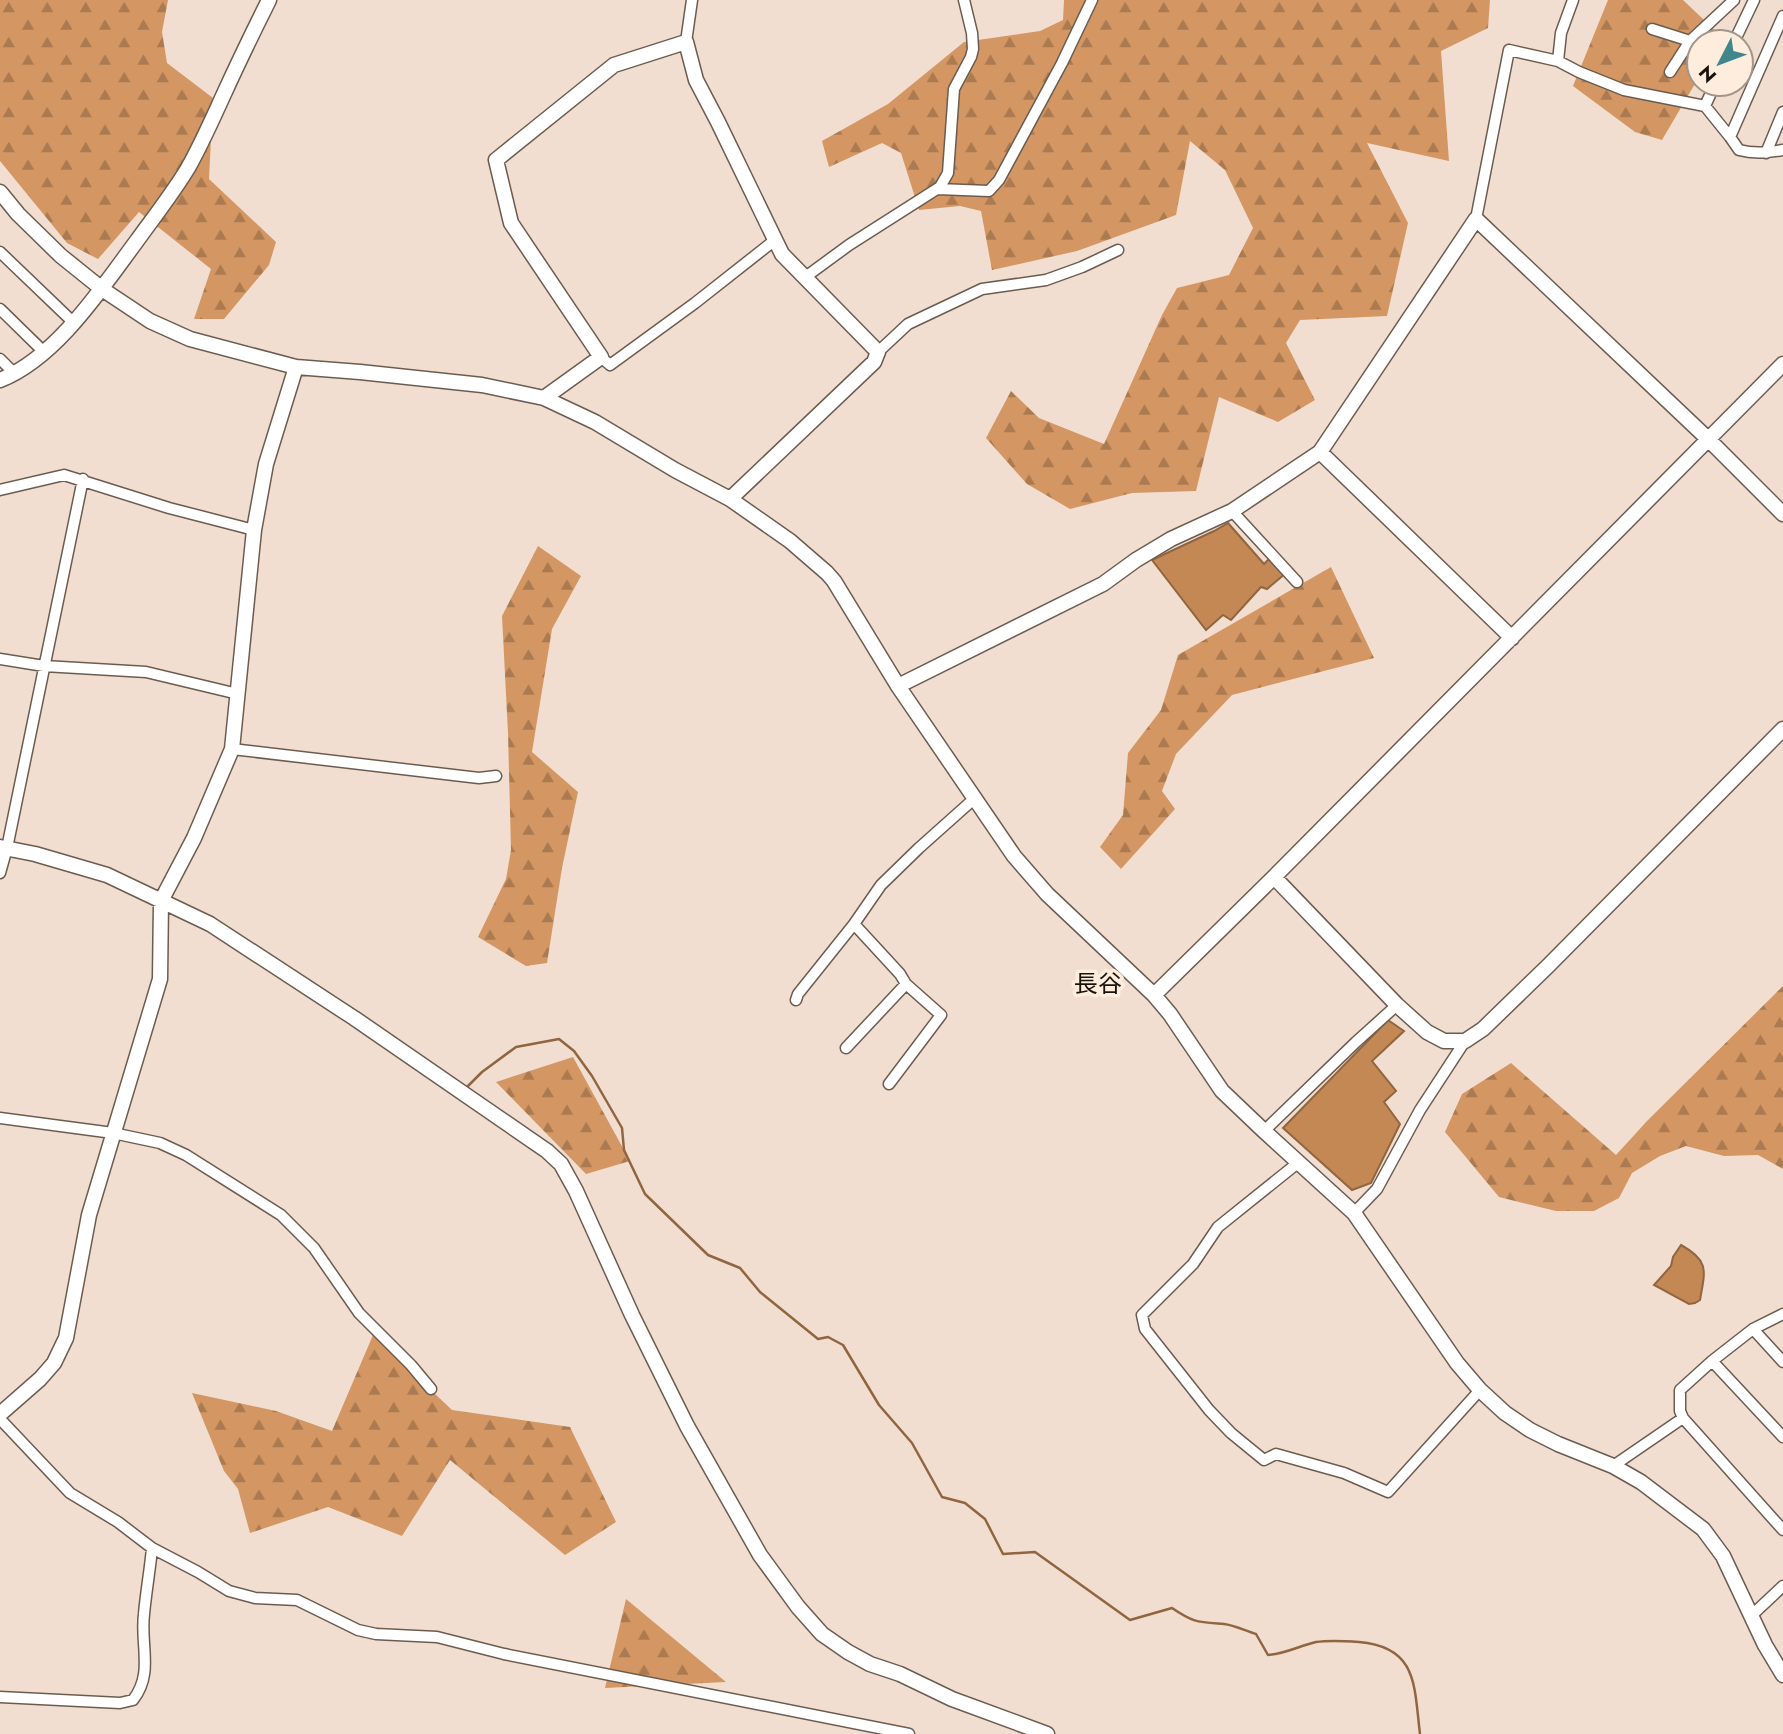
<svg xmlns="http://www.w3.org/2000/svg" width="1783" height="1734" font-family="Jost,'Noto Sans JP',sans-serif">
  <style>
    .forest { fill: url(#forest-firs) }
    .water { fill: #c48854; stroke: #90653f; stroke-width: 2 }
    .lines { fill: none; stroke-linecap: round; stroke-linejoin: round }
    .stream { stroke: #90653f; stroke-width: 2.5 }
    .street-casing { stroke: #6c5c50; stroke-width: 13 }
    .secondary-casing { stroke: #6c5c50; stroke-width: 17 }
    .street { stroke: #fff; stroke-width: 10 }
    .secondary { stroke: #fff; stroke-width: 14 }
    .labels { text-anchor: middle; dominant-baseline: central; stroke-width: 7; stroke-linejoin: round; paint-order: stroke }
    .quarter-label { font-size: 24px; fill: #18120d; stroke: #feecdd }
  </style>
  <defs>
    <pattern id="forest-firs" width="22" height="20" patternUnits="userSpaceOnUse" patternTransform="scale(1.75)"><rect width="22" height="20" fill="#d49763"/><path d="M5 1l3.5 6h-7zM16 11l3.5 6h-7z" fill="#ab7a50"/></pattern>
  </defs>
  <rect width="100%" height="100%" fill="#f1ded0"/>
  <path class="forest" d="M 0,0 L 168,0 L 162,32 L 167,63 L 213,98 L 209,179 L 276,242 L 269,265 L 224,319 L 194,319 L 211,269 L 139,212 L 98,259 L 67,243 L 0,161 Z
    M 1064,0 L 1490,0 L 1488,28 L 1441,51 L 1449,161 L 1367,143 L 1408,223 L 1387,316 L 1300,320 L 1286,343 L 1315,400 L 1278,422 L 1219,397 L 1196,491 L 1132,493 L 1070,509 L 1027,484 L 986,438 L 1011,391 L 1039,418 L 1104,444 L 1162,315 L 1177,288 L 1229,275 L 1253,228 L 1225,170 L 1190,141 L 1176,215 L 1077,251 L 992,270 L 981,211 L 960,206 L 919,210 L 901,153 L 882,143 L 829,167 L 822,141 L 888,104 L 964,42 L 1040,31 L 1063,20 Z
    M 1608,0 L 1683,0 L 1722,37 L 1719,42 L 1699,42 L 1699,77 L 1662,140 L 1635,132 L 1573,86 Z
    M 538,546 L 581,576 L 552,629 L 532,752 L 578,792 L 562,868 L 547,963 L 526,966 L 478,937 L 506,879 L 511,850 L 508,733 L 502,616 Z
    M 1331,567 L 1374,658 L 1232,695 L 1176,754 L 1162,791 L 1175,809 L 1121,869 L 1100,847 L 1123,815 L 1128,753 L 1161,710 L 1178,655 Z
    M 1783,986 L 1783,1169 L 1758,1155 L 1724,1156 L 1686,1146 L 1660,1156 L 1632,1173 L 1619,1198 L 1594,1211 L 1556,1211 L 1499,1197 L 1445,1132 L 1462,1094 L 1511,1063 L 1616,1155 L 1647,1121 Z
    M 573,1057 L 624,1150 L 630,1161 L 586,1174 L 496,1082 Z
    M 373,1335 L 452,1410 L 570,1427 L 616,1522 L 565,1555 L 450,1460 L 402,1536 L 328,1507 L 250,1533 L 238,1489 L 224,1471 L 192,1393 L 276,1411 L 332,1431 Z
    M 626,1599 L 726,1682 L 605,1688 Z"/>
  <path class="water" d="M 1228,523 L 1264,564 L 1270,558 L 1286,573 L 1267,589 L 1261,587 L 1231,620 L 1223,615 L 1206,630 L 1152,560 L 1214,531 Z
    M 1388,1020 L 1404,1031 L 1372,1061 L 1396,1091 L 1384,1102 L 1400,1124 L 1371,1183 L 1352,1190 L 1283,1128 Z
    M 1681,1245 C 1710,1261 1705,1271 1700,1300 L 1695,1303 L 1689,1304 L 1654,1285 L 1671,1266 L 1673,1257 Z"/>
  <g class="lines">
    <path class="stream" d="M 466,1088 L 482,1072 L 516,1047 L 559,1039 L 574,1051 L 592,1076 L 622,1128 L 624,1150 L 645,1194 L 708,1255 L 740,1268 L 760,1292 L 818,1339 L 828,1337 L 843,1345 L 879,1405 L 912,1443 L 942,1497 L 965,1503 L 985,1519 L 1003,1554 L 1035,1552 L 1130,1620 L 1172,1608 C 1194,1623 1198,1622 1224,1624 C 1234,1625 1246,1631 1256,1634 L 1268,1655 C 1285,1654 1299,1646 1316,1642 C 1329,1640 1346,1641 1359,1642 C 1418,1647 1414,1686 1420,1734"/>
    <defs>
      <path id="street" d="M 1652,29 L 1690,41
        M 686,42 L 692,0
        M 1734,42 L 1754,0
        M 1558,61 L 1561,33 L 1573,0
        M 1670,72 L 1690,41 L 1734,0
        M 1705,106 L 1715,84
        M 1730,137 L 1783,16
        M 1766,153 L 1783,112
        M 937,189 L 989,191 L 999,180 L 1062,63 L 1092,0
        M 1476,219 L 1509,50 L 1558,61 L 1579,72 L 1624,90 L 1705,106 L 1730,137 L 1739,150 C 1754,154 1767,153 1783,150
        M 0,252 L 74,323
        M 804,278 L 849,245 L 940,187 L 948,173 L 954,89 L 971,57 L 973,49 L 972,33 L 964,0
        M 0,309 L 44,352
        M 878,352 L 908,324 L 982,289 L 1046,280 L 1082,267 L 1118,250
        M 601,357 L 610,365 L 695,303 L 775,240
        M 0,359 L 15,374
        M 0,490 L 64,475 L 169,508 L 254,530
        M 1232,511 L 1297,582
        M 0,659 L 44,666 L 146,672 L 238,694
        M 232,749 L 479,778 L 496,776
        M 0,873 L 7,848 L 83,479
        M 796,1000 L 798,994 L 854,924 L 881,885 L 919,848 L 975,798
        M 846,1048 L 906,984 L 900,974 L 854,924
        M 889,1084 L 941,1015 L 906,984
        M 0,1118 L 113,1133 L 160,1143 L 186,1155 L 281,1215 L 314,1248 L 359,1313 L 411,1365 L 431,1389
        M 1264,1131 L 1356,1042 L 1397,1005
        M 1299,1162 L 1218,1227 L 1193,1264 L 1142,1315 L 1145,1329 L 1209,1410 L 1231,1433 L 1264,1460 L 1276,1454 L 1344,1473 L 1388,1492 L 1480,1390
        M 1354,1213 L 1377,1189 L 1420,1110 L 1465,1041
        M 1753,1329 L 1783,1362
        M 1712,1361 L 1783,1437
        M 1683,1418 L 1783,1530
        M 0,1419 L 70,1493 L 118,1522 L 152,1548 L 198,1572 L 229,1591 L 255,1598 L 297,1600 L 358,1630 L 376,1634 L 437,1637 L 504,1654 L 909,1734
        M 1613,1466 L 1683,1418 L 1680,1411 L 1680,1390 L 1712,1361 L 1753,1329 L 1783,1314
        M 1751,1616 L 1783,1586
        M 0,1697 L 120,1703 L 133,1700 C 154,1673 140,1645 144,1614 C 146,1592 150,1570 152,1548"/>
      <path id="secondary" d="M 0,192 L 18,214 L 61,256 L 102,289 L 150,321 L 190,339 L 296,367 L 360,372 L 482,385 L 544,398 L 595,422 L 675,470 L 730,499 L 790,541 L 827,573 L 834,581 L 898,686 L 1014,856 L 1047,894 L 1154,995 L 1170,1014 L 1222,1091 L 1264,1131 L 1354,1213 L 1457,1363 L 1480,1390 L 1505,1413 L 1530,1430 L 1558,1444 L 1613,1466 L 1641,1482 L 1703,1529 L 1723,1556 L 1765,1645 L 1783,1675
        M 0,380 C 56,358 101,289 136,242 C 154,217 173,193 188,168 C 201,145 212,120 223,96 C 238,63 253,32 269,0
        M 544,398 L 601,357 L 511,223 L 496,160 L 614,65 L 686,42 L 696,80 L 718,122 L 782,254 L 878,352 L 874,362 L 730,499
        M 1320,452 L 1512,638
        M 898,686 L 1103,584 L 1136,560 L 1171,539 L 1232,511 L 1320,452 L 1476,219 L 1708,439 L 1783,514
        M 0,847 L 35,854 L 107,875 L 210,924 L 354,1018 L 547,1151 L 561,1164 L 576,1191 L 632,1315 L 687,1426 L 760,1555 L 798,1607 L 822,1634 L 848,1652 L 870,1664 L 900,1674 L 952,1699 L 1047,1734
        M 1274,877 L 1397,1005 L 1427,1032 L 1444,1041 L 1465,1041 L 1483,1029 L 1548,966 L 1783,729
        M 1154,995 L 1274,877 L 1783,364
        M 0,1414 L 40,1379 L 54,1363 L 66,1338 L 89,1215 L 160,979 L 161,901 L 194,838 L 232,749 L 254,530 L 266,464 L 296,367"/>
    </defs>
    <use href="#street" class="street-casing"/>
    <use href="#secondary" class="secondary-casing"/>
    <use href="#street" class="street"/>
    <use href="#secondary" class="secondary"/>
  </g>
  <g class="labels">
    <g class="quarter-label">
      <text x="1098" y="983">長谷</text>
    </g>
  </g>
  <g transform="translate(1720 63) rotate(228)"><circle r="33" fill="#feecdd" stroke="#a2958a" stroke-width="2"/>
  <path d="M0-5L12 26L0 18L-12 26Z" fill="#3f878c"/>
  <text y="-10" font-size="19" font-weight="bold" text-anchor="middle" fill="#18120d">N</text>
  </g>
</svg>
